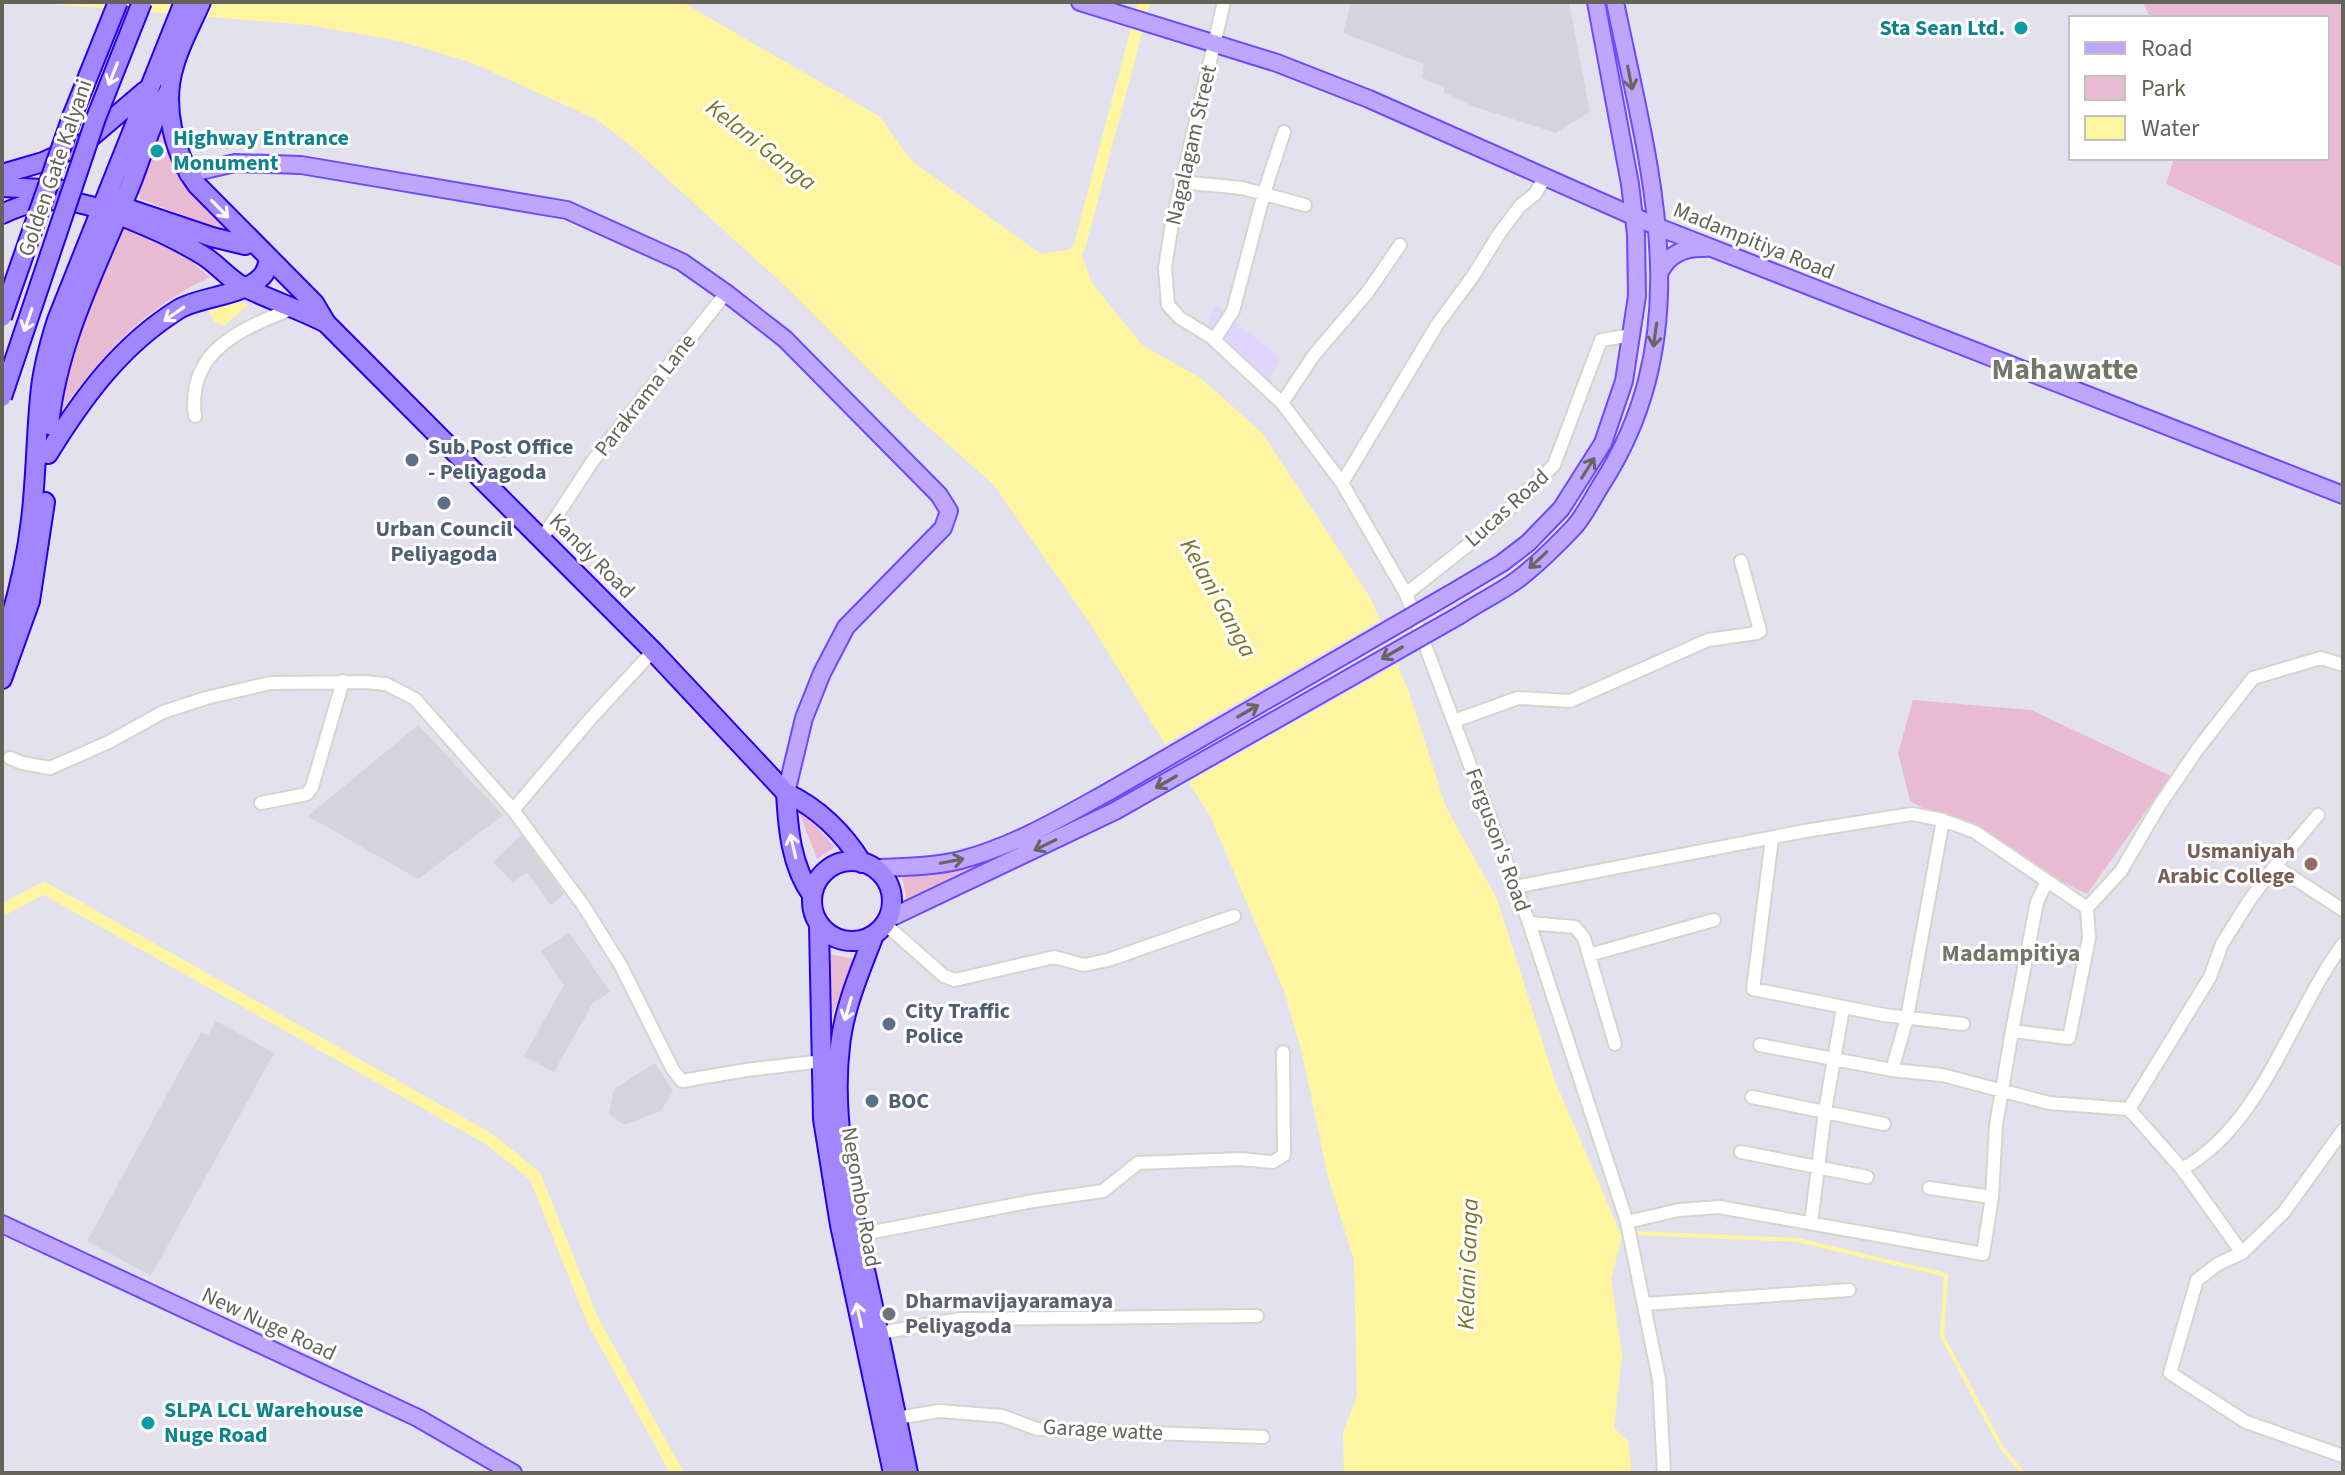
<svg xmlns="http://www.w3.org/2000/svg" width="2345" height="1475" font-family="'Source Sans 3',sans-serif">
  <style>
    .commercial { fill: #dfd5ff }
    .industrial { fill: #d5d4dc }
    .green { fill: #e8bbd3 }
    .water { fill: #fff5a0 }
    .pier { fill: #e4e1ee }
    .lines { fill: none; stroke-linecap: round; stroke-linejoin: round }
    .stream { stroke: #fff5a0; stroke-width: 4 }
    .canal { stroke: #fff5a0; stroke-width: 12 }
    .minor-casing { stroke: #d4d5cd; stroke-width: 16 }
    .major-casing { stroke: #6b4bfd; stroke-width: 20 }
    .highway-casing { stroke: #2400ef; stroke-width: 22 }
    .minor { stroke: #fff; stroke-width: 12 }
    .major { stroke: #c0a5ff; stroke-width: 16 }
    .highway { stroke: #a087ff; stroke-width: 18 }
    .major-bridge-casing { stroke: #6b4bfd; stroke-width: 20; stroke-linecap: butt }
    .highway-bridge-casing { stroke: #2400ef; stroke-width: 22; stroke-linecap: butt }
    .major-bridge { stroke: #c0a5ff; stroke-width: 16 }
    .highway-bridge { stroke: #a087ff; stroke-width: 18 }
    .oneway { stroke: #faf9ff }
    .oneway2 { stroke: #686662 }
    .culture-dot { fill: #0f9aa8; stroke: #fff; stroke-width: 3 }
    .service-dot { fill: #5c6f8a; stroke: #fff; stroke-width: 3 }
    .education-dot { fill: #8d6e63; stroke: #fff; stroke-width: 3 }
    .worship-dot { fill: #6b7280; stroke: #fff; stroke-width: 3 }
    .labels { text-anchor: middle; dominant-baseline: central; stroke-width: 6; stroke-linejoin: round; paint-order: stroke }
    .culture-label { font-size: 22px; font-weight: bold; fill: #0d838f; stroke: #fff; text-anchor: start }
    .street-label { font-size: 22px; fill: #63635a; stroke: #fff }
    .service-label { font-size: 22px; font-weight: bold; fill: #4e5e75; stroke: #fff; text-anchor: start }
    .education-label { font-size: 22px; font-weight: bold; fill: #785e54; stroke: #fff; text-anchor: end }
    .worship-label { font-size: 22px; font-weight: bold; fill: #5b616d; stroke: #fff; text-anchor: start }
    .water-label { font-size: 24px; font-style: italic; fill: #787626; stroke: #fff }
    .neighbourhood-label { font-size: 24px; font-weight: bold; fill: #75756a; stroke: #fff }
    .district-label { font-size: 30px; font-weight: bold; fill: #75756a; stroke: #fff }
  </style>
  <rect width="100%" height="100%" fill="#e4e1ee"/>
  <path class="commercial" d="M 1216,306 L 1280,358 L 1263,390 L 1203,333 Z"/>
  <path class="industrial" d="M 1351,2 L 1569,2 L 1590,112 L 1556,133 L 1472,106 L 1444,92 L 1444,87 L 1422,78 L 1424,64 L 1343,33 Z
    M 418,725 L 503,815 L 418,879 L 308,816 Z
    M 522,834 L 564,894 L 551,905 L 527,873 L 512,882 L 493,862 Z
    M 569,932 L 610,992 L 593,1003 L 554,1072 L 524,1056 L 564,985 L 541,951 Z
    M 216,1021 L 274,1053 L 151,1276 L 87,1241 L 201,1032 L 208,1035 Z
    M 655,1063 L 673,1091 L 661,1111 L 624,1125 L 609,1114 L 614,1089 Z"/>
  <path class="green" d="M 2142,2 L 2343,2 L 2343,268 L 2166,184 L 2174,158 L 2327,158 L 2327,18 L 2151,18 Z
    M 160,128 C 179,182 195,196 235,235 L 140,199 L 138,193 Z
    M 122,225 L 176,249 L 210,277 C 137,313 102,355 55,419 L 77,330 Z
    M 1913,700 L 2031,710 L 2171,776 L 2087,894 L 2006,855 L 1910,801 L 1898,753 Z
    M 796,804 L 835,847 L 817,859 Z
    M 988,862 L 907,901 L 902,877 L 946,873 Z
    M 829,954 L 854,959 L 832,1016 Z"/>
  <path class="water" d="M 27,2 L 682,2 L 879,116 L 912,161 L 1041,254 L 1079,248 L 1092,283 L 1142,345 L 1202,379 L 1263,434 L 1371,599 L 1409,693 L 1446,807 L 1497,899 L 1555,1081 L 1622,1237 L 1611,1279 L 1622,1355 L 1614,1428 L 1628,1441 L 1632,1473 L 1344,1473 L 1343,1432 L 1357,1396 L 1354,1260 L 1328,1177 L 1302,1053 L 1284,991 L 1211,818 L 1091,625 L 993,484 L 908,409 L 784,285 L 629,144 L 596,119 L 470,62 L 399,41 L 308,25 Z
    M 233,302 L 249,304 L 224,326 L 215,322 L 208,311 Z"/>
  <path class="pier" d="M 1383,619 L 1401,662 L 1185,784 L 1162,746 Z"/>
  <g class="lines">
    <path class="stream" d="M 1633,1233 L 1797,1240 L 1946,1275 L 1942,1336 L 2002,1448 L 2023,1473"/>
    <path class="canal" d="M 1069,259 L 1079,248 L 1144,2
      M 2,910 L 44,888 L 489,1139 L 535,1176 L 592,1319 L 677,1473"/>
    <defs>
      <path id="minor" d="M 1224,2 L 1172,223 L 1165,268 L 1168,305 L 1180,318 L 1211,337 L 1282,403 L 1342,483 L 1406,594 L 1529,923 L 1627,1222 L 1659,1379 L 1664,1473
        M 1180,182 L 1242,188 L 1305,205
        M 1214,340 L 1233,311 L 1264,193 L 1284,132
        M 1282,403 L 1314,355 L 1367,293 L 1400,245
        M 195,416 C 186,349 244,328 296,307
        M 1342,483 L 1437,325 L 1473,276 L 1499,234 L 1520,206 L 1535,194 L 1546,176
        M 541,540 L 592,462 L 726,293
        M 1406,594 L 1492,526 L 1554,465 L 1601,340 L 1632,335
        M 1454,721 L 1518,698 L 1570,701 L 1708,640 L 1757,633 L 1760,631 L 1741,561
        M 10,758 L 22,763 L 50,768 L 109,742 L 163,712 L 206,698 L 270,683 L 364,682 L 386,684 L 415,699 L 513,810 L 583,905 L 621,966 L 673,1070 L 682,1081 L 746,1070 L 823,1061
        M 261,803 L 307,794 L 312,787 L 343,681
        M 513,810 L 592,717 L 653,651
        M 1772,838 L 1753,989 L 1884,1015 L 1963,1024
        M 2275,866 L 2318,815
        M 1515,887 L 1805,831 L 1912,814 L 1943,820 L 1975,832 L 2087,908 L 2121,871 L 2159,806 L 2197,750 L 2253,678 L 2321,658 L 2343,665
        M 1529,923 L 1575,927 L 1584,938 L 1615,1044
        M 885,924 L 944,976 L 955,980 L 1054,957 L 1084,965 L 1108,960 L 1234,916
        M 1589,955 L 1714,920
        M 2012,1031 L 2069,1038 L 2089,938 L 2087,908
        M 1760,1045 L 1892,1070 L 1942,1075 L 2049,1103 L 2129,1109 L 2182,1169 L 2242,1253
        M 1892,1070 L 1907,1018 L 1943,820
        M 1752,1097 L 1884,1124
        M 2129,1109 L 2210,977 L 2222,944 L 2249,901 L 2275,866 L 2343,910
        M 2343,1130 L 2284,1212 L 2242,1253 L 2218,1264 L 2197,1280 L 2170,1373 L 2246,1422 L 2343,1456
        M 1741,1152 L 1867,1177
        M 2182,1169 C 2263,1124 2290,1016 2343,944
        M 1929,1188 L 1992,1197
        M 1627,1222 L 1679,1210 L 1719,1207 L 1983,1254 L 1992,1197 L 1996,1125 L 2012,1031 L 2037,902 L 2047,881
        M 1811,1223 L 1825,1111 L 1843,1008
        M 858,1235 L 1033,1201 L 1103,1191 L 1138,1163 L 1240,1159 L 1273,1162 L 1284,1155 L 1283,1052
        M 1644,1304 L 1849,1290
        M 879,1333 L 961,1319 L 1257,1316
        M 897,1418 L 939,1411 L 1002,1416 L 1037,1429 L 1263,1437"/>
      <path id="major" d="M 1080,2 L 1277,63 L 1369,99 L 1658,227 L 2343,495
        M 188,174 L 235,163 L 301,165 L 567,210 L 682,262 L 726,293 L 785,339 L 939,495 L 949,511 L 943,528 L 846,627 L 822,673 L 804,718 L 786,793
        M 1661,270 C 1670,253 1686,247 1705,248
        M 1450,594 L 1502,563 L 1528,543 L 1561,509 L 1603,443 L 1624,381 L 1637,296 L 1636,234 L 1630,184 L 1596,2
        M 1460,615 C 1478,603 1499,593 1517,580 C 1537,565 1558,544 1575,526 C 1585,514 1593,498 1601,485 C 1701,330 1649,168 1615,2
        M 875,868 C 903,867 933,867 961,860 C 1014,846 1061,818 1108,792
        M 888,919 L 1115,811
        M 2,1224 L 418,1418 L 513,1473"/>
      <path id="highway" d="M 201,2 C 192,23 180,44 174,66 C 162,105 173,152 197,185 L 314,303 L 326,323 L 653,651 L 786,793 C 817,807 844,833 862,863
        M 2,174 L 43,162 L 83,144 L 145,91
        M 2,187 L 63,190
        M 114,204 L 212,237 L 245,245
        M 2,214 C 19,206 36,200 55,200 C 95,201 169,234 204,256 C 218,265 228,278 242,286 C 270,300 299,309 326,323
        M 49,425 C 58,337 100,262 132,181 C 144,150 152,119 169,91
        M 48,454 C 83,397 121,345 179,309 C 203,294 271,295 268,258
        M 2,645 C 16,604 26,563 31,520 C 36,479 36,438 40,397 C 42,371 49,345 57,320 L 184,2
        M 2,679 L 30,601 L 45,502
        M 786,793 C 788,828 791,866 812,895
        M812 901a40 40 0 1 1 80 0a40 40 0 1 1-80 0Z
        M 819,925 L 823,1119 L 840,1225 L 893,1473
        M 874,935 C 860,971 844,1008 840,1046 C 831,1120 850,1198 865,1270 C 880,1337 894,1405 908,1473"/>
    </defs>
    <use href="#minor" class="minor-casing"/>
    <use href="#major" class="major-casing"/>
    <use href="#highway" class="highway-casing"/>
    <use href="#minor" class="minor"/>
    <use href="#major" class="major"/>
    <use href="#highway" class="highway"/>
    <defs>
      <path id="major-bridge" d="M 1108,792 L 1450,594
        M 1115,811 L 1460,615"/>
      <path id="highway-bridge" d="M 2,317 L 73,114 L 118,2
        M 2,397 L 96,118 L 142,2"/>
    </defs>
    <use href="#major-bridge" class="major-bridge-casing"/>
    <use href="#highway-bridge" class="highway-bridge-casing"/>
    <use href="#major-bridge" class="major-bridge"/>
    <use href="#highway-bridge" class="highway-bridge"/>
  </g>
  <defs><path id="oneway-shaft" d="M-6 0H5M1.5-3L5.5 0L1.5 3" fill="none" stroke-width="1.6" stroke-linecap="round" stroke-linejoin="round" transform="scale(2)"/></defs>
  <g class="oneway">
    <use href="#oneway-shaft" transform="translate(113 74) rotate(112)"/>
    <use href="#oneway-shaft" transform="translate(220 209) rotate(46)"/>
    <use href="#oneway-shaft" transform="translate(174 314) rotate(145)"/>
    <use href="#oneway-shaft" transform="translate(28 320) rotate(109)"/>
    <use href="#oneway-shaft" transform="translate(793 846) rotate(-103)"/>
    <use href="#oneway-shaft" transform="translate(848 1009) rotate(106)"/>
    <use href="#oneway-shaft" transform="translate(859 1315) rotate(-102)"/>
  </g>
  <g class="oneway2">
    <use href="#oneway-shaft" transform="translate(1630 78) rotate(79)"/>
    <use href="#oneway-shaft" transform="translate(1655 335) rotate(98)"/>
    <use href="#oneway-shaft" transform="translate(1588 468) rotate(-58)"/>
    <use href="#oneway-shaft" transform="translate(1538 560) rotate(137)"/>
    <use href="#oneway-shaft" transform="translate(1392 653) rotate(150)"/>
    <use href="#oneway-shaft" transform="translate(1248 711) rotate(-30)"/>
    <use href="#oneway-shaft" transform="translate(1166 782) rotate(150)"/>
    <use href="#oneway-shaft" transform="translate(1045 845) rotate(154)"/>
    <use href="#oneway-shaft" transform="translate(952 861) rotate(-11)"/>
  </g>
  <g class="culture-dot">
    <circle cx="2021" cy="28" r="8"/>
    <circle cx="157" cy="151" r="8"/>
    <circle cx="148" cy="1423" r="8"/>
  </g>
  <g class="service-dot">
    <circle cx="412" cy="460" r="8"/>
    <circle cx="444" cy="503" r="8"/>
    <circle cx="889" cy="1024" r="8"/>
    <circle cx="872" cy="1101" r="8"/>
  </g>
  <circle class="education-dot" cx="2311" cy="864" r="8"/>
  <circle class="worship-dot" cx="889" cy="1314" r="8"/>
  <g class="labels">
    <g class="culture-label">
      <text x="2005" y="28" text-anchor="end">Sta Sean Ltd.</text>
      <text x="173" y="138">Highway Entrance<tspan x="173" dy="25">Monument</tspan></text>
      <text x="164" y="1410">SLPA LCL Warehouse<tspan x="164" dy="25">Nuge Road</tspan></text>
    </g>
    <g class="street-label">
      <text transform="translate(1191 145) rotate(-77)">Nagalagam Street</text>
      <text transform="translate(55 168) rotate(-71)">Golden Gate Kalyani</text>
      <text transform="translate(1754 241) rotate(22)">Madampitiya Road</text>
      <text transform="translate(645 395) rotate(-52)">Parakrama Lane</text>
      <text transform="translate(1507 508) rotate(-42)">Lucas Road</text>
      <text transform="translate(592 556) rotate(45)">Kandy Road</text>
      <text transform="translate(1498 840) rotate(70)">Ferguson's Road</text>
      <text transform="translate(861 1197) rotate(80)">Negombo Road</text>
      <text transform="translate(269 1324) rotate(25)">New Nuge Road</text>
      <text transform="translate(1103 1430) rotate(3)">Garage watte</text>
    </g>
    <g class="service-label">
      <text x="428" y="447">Sub Post Office<tspan x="428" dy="25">- Peliyagoda</tspan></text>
      <text x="444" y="529" text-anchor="middle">Urban Council<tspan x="444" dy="25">Peliyagoda</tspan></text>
      <text x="905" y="1011">City Traffic<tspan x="905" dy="25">Police</tspan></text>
      <text x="888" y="1101">BOC</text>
    </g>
    <g class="education-label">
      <text x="2295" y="851">Usmaniyah<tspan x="2295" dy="25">Arabic College</tspan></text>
    </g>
    <g class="worship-label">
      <text x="905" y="1301">Dharmavijayaramaya<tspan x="905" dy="25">Peliyagoda</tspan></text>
    </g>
    <g class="water-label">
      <text transform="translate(761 145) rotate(38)">Kelani Ganga</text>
      <text transform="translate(1218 598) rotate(61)">Kelani Ganga</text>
      <text transform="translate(1468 1264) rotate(-88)">Kelani Ganga</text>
    </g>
    <g class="neighbourhood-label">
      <text x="2011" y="953">Madampitiya</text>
    </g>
    <g class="district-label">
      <text x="2065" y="369">Mahawatte</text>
    </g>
  </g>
  <rect width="2345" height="1475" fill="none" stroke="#63635a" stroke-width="8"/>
  <rect x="2069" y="16" width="260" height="144" fill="#ffffff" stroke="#c1c1bd" stroke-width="2"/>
  <rect x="2085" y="42" width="40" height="12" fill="#c0a5ff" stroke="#c1c1bd" stroke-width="2"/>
  <text x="2141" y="56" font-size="24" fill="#63635a">Road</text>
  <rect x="2085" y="76" width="40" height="24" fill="#e8bbd3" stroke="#c1c1bd" stroke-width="2"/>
  <text x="2141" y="96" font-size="24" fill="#63635a">Park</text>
  <rect x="2085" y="116" width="40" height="24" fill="#fff5a0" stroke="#c1c1bd" stroke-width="2"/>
  <text x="2141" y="136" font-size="24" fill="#63635a">Water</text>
</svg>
